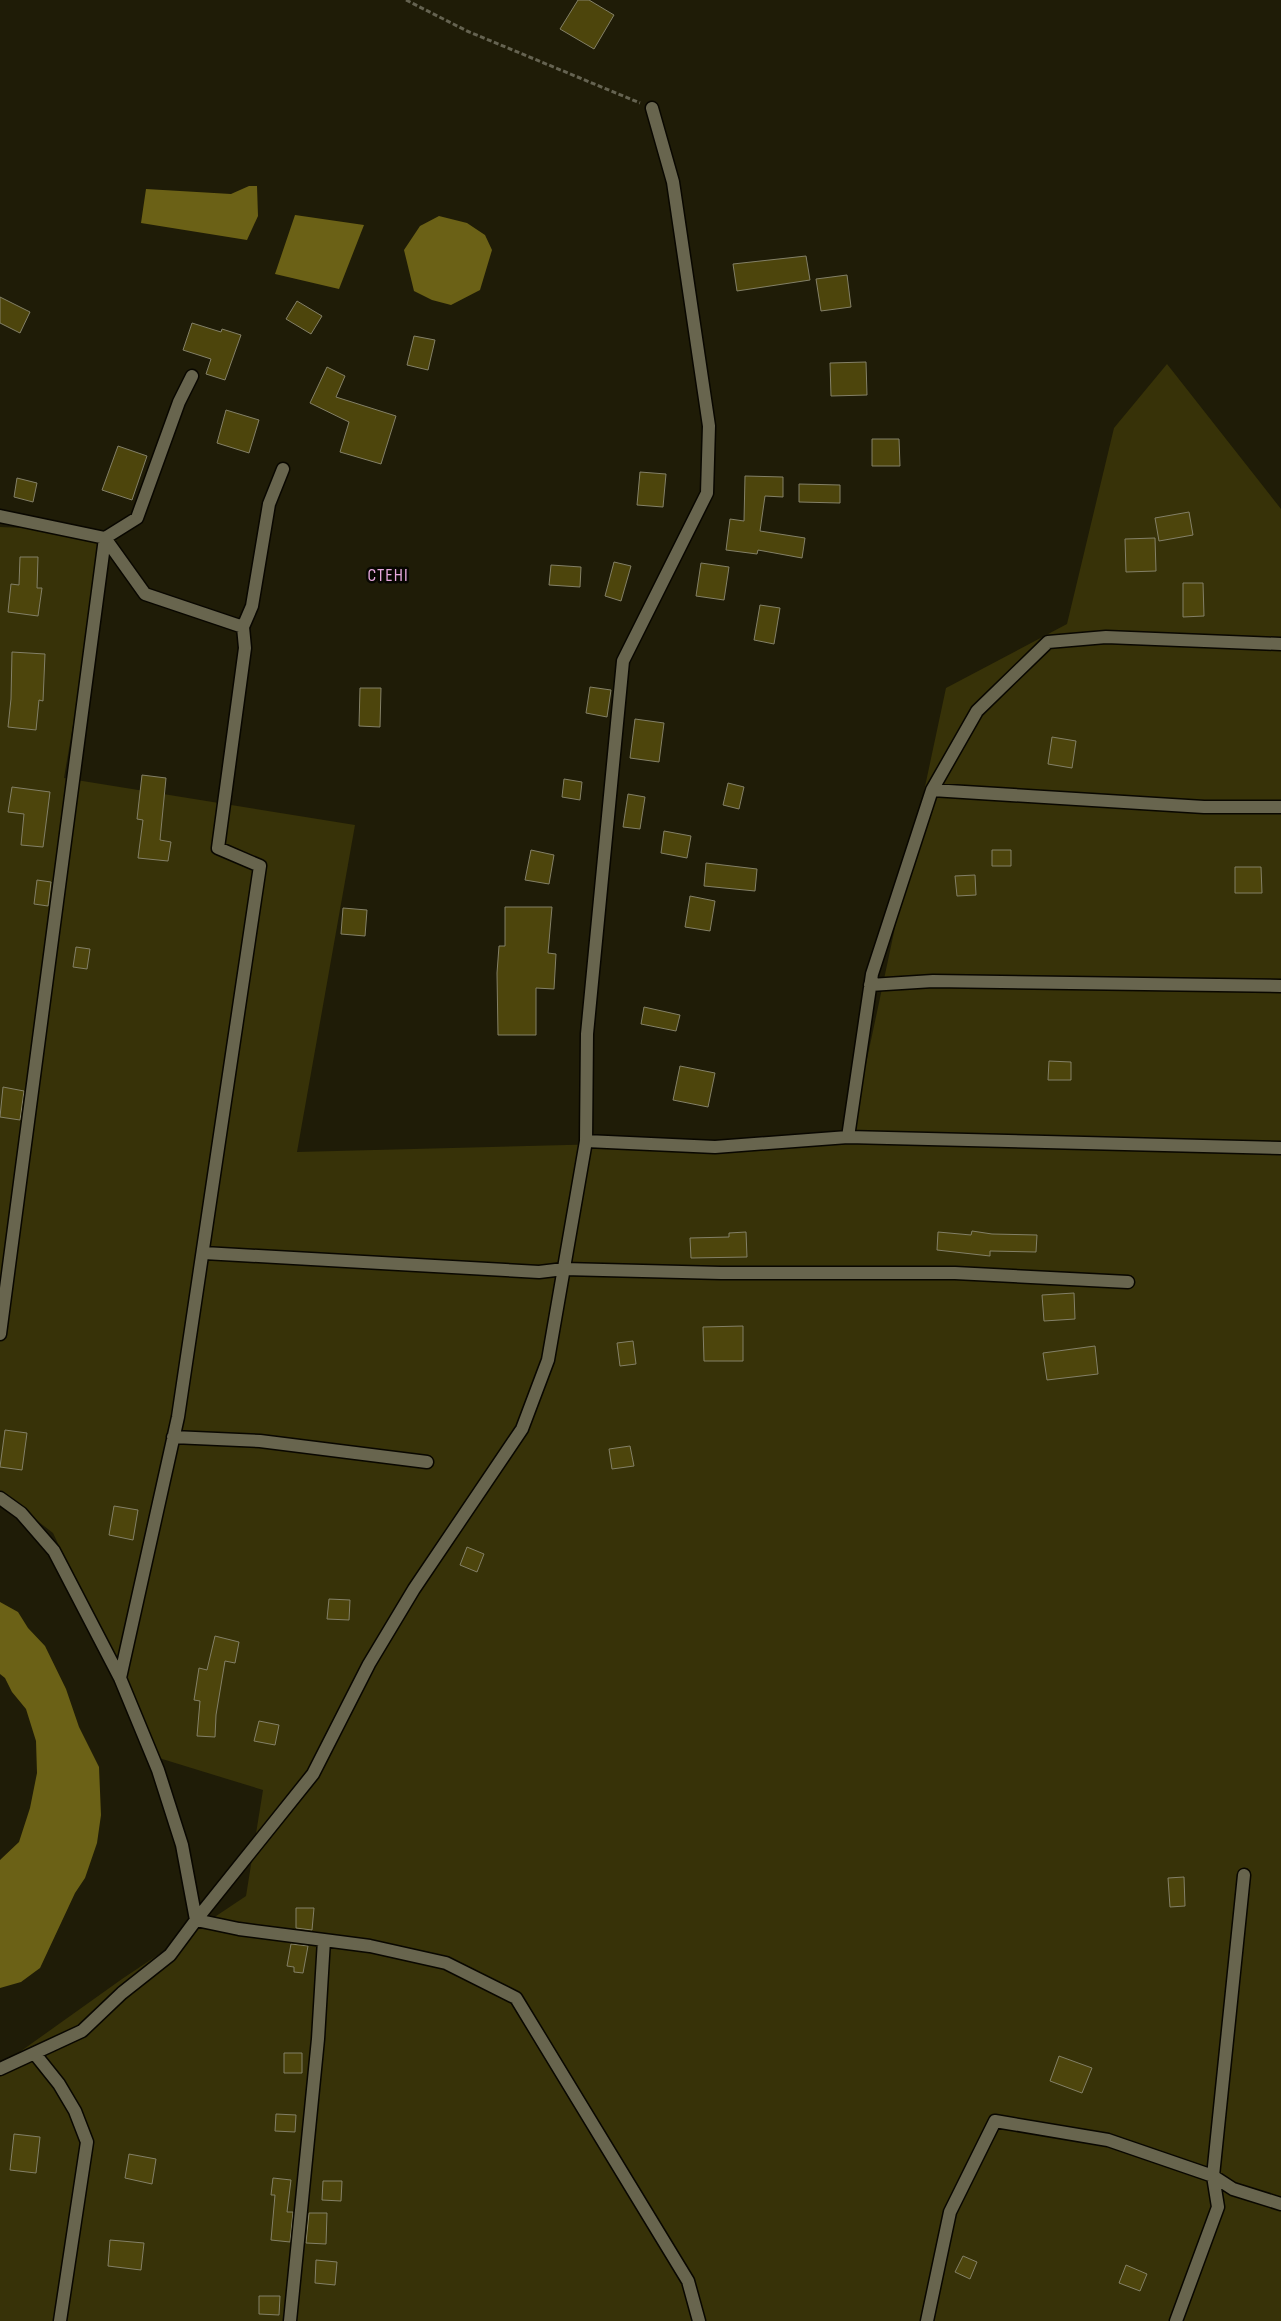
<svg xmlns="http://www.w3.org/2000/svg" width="1281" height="2321" font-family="'Sofia Sans Condensed',sans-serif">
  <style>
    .green { fill: #373208 }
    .water { fill: #6b6116 }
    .building { fill: #4d450c; stroke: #838067 }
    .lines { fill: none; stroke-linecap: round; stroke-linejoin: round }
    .minor-casing { stroke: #090700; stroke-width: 15 }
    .path { stroke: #656351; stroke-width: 3; stroke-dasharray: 5 2.5; stroke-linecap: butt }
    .minor { stroke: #68654e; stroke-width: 12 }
    .labels { text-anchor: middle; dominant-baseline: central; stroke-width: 5; stroke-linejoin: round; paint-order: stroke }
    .quarter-label { font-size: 18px; letter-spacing: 1px; fill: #e6a8dd; stroke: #080702 }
  </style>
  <rect width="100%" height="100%" fill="#1f1c07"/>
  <path class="green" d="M 1167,364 L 1281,509 L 1281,2321 L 0,2321 L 0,2066 L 122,1979 L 246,1896 L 263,1790 L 159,1758 L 53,1533 L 0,1492 L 0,527 L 106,531 L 64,778 L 355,825 L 297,1152 L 841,1138 L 854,1120 L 946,688 L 1067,624 L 1114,428 Z"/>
  <path class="water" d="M 249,186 L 257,186 L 258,216 L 247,240 L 141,223 L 146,189 L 231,194 Z
    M 295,215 L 364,225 L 339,289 L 275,274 Z
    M 439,216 L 467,223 L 485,235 L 492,250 L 480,290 L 451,305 L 432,300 L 414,291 L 404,250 L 420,226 Z
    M 0,1602 L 18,1612 L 28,1628 L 45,1646 L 66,1689 L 79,1727 L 99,1767 L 101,1815 L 97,1843 L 85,1878 L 75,1893 L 40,1968 L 21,1982 L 0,1988 L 0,1860 L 19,1842 L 30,1808 L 37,1773 L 36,1741 L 26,1709 L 12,1692 L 5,1678 L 0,1674 Z"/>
  <path class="building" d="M 578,0 L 589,0 L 614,15 L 594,49 L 560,29 Z
    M 806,256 L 810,280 L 737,291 L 733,264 Z
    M 847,275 L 851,307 L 821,311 L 816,279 Z
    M 0,297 L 30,312 L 20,333 L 0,323 Z
    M 297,301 L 322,316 L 311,334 L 286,319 Z
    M 192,323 L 221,332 L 222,329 L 241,335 L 225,380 L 206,374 L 211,359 L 183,350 Z
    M 414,336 L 435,340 L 428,370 L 407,365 Z
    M 866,362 L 867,395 L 831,396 L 830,363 Z
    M 327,367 L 345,376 L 336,397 L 396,416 L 381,464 L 340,452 L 349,422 L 310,403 Z
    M 226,410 L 259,420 L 249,453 L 217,443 Z
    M 872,439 L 899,439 L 900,466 L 872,466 Z
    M 118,446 L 147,456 L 132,500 L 102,490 Z
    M 640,472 L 666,474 L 663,507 L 637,505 Z
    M 745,476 L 783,477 L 783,497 L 765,496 L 760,531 L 805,538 L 802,558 L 758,550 L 757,554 L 726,550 L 730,519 L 744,521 Z
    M 17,478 L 37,483 L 33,502 L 14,497 Z
    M 799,484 L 840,485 L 840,503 L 799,502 Z
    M 1189,512 L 1193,535 L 1159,541 L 1155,518 Z
    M 1155,538 L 1156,571 L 1126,572 L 1125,539 Z
    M 20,557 L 38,557 L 37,588 L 42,588 L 38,616 L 8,612 L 11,584 L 19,585 Z
    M 614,562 L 631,566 L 621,601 L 605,596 Z
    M 701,563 L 729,567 L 724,600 L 696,596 Z
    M 551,565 L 581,567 L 580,587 L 549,585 Z
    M 1183,583 L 1203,583 L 1204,616 L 1183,617 Z
    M 760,605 L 780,608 L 774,644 L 754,640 Z
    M 12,652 L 45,654 L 43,701 L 39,700 L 36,730 L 8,727 L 11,699 Z
    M 590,687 L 611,690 L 607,717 L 586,713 Z
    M 360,688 L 381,688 L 380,727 L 359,726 Z
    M 635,719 L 664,723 L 659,762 L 630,758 Z
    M 1052,737 L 1076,741 L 1072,768 L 1048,764 Z
    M 142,775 L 166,778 L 160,840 L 171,842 L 168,861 L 138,858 L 143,820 L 137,819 Z
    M 564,779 L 582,782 L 580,800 L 562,797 Z
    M 728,783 L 744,787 L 739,809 L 723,805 Z
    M 12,787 L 50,792 L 43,847 L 21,845 L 24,814 L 8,812 Z
    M 628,794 L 645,797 L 640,829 L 623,827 Z
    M 664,831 L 691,836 L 687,858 L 661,853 Z
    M 531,850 L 554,855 L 549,884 L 525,880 Z
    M 992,850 L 1011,850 L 1011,866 L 992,866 Z
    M 706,863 L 757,869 L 755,891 L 704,886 Z
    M 1235,867 L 1261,867 L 1262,893 L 1235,893 Z
    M 975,875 L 976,895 L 957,896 L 955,876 Z
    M 37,880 L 51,882 L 48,906 L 34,904 Z
    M 690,896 L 715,901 L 710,931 L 685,927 Z
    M 505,907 L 552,907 L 548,953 L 556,954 L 554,989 L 536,988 L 536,1035 L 498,1035 L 497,973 L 499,946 L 505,946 Z
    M 343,908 L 367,910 L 365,936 L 341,934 Z
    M 76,947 L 90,949 L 87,969 L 73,967 Z
    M 644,1007 L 680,1015 L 676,1031 L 641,1024 Z
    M 1049,1061 L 1071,1062 L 1071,1080 L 1048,1080 Z
    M 680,1066 L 715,1073 L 708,1107 L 673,1100 Z
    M 3,1087 L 24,1091 L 20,1120 L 0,1117 Z
    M 972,1231 L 992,1234 L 1037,1235 L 1036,1252 L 990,1251 L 990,1256 L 937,1250 L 938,1232 L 971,1235 Z
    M 746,1232 L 747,1257 L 691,1258 L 690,1238 L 729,1237 L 729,1233 Z
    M 1074,1293 L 1075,1319 L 1044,1321 L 1042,1295 Z
    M 743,1326 L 743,1361 L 704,1361 L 703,1327 Z
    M 633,1341 L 636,1364 L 620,1366 L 617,1343 Z
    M 1095,1346 L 1098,1374 L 1047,1380 L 1043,1353 Z
    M 5,1430 L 27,1433 L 22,1470 L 0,1467 Z
    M 630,1446 L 634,1466 L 612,1469 L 609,1449 Z
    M 114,1506 L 138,1510 L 133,1540 L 109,1535 Z
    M 467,1547 L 484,1554 L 477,1572 L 460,1565 Z
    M 329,1599 L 350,1600 L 349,1620 L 327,1619 Z
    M 215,1636 L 239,1642 L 235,1663 L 225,1661 L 216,1715 L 215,1737 L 197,1736 L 200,1701 L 194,1700 L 199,1668 L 207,1670 Z
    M 259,1721 L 279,1725 L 275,1745 L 254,1741 Z
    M 1184,1877 L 1185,1906 L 1170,1907 L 1168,1878 Z
    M 296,1908 L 314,1908 L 312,1930 L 296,1928 Z
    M 291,1944 L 308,1946 L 303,1973 L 294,1972 L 294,1967 L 287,1966 Z
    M 284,2053 L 302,2053 L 302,2073 L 284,2073 Z
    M 1059,2056 L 1092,2068 L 1082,2093 L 1050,2081 Z
    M 276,2114 L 296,2115 L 295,2132 L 275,2131 Z
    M 14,2134 L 40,2137 L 36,2173 L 10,2170 Z
    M 129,2154 L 156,2159 L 152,2184 L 125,2178 Z
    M 273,2178 L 291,2180 L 287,2212 L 293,2212 L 290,2242 L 271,2240 L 275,2195 L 271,2195 Z
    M 323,2181 L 342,2181 L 341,2201 L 322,2200 Z
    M 309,2213 L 327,2213 L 326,2244 L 306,2243 Z
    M 110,2240 L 144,2243 L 141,2270 L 108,2266 Z
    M 963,2256 L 977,2262 L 970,2279 L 955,2272 Z
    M 316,2260 L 337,2262 L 335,2285 L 315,2283 Z
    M 1126,2265 L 1147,2274 L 1140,2291 L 1119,2283 Z
    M 259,2296 L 280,2296 L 279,2315 L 259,2314 Z"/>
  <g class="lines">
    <defs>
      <path id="minor" d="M 0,516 L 105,538 L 145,594 L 243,627 L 245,648 L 218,848 L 260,866 L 178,1417 L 120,1678
        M 243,627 L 252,606 L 269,504 L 283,469
        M 932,790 L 1204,807 L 1281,807
        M 870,985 L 933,981 L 1281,986
        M 848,1137 L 872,974 L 932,790 L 977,711 L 1048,642 L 1106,637 L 1281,644
        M 586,1141 L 715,1147 L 848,1137 L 1281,1148
        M 204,1253 L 539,1272 L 564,1269 L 721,1273 L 955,1273 L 1128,1282
        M 0,1334 L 105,538 L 137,518 L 179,402 L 192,376
        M 173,1437 L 260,1441 L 427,1462
        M 0,1498 L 21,1513 L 54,1551 L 120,1678 L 158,1770 L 182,1845 L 196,1920 L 239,1929 L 324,1940 L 318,2039 L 290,2321
        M 324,1940 L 370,1946 L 446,1963 L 516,1998 L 688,2281 L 699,2321
        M 35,2054 L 59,2084 L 75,2111 L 87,2142 L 60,2321
        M 0,2069 L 82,2031 L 122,1993 L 170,1955 L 196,1920 L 313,1774 L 369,1664 L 414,1589 L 522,1429 L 548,1360 L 586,1141 L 587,1034 L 623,661 L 707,493 L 709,426 L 673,182 L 652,108
        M 1213,2176 L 1233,2189 L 1281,2204
        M 927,2321 L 950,2212 L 995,2121 L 1108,2140 L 1213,2176 L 1244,1875
        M 1176,2321 L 1218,2207 L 1213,2176"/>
    </defs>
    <use href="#minor" class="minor-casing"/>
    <path class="path" d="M 406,0 L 467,31 L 640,103"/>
    <use href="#minor" class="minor"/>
  </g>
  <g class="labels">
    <g class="quarter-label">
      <text x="388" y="575">СТЕНІ</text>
    </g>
  </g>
</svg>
